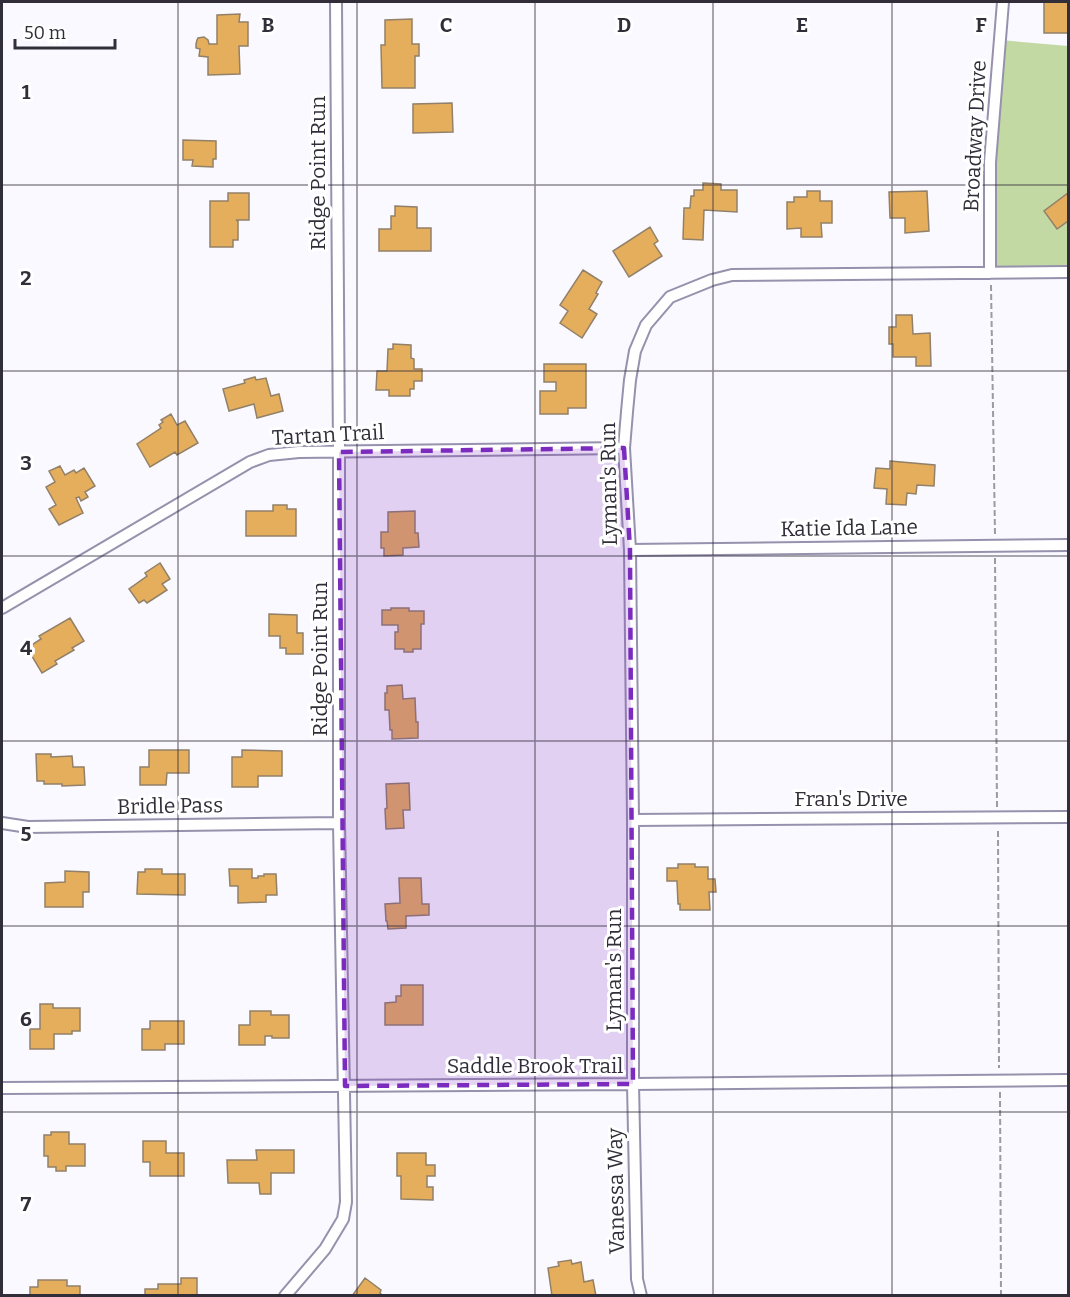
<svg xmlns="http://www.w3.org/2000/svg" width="1070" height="1297" font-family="Bitter,serif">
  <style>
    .green { fill: #c3d9a4 }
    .building { fill: #e5ae5d; stroke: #928068; stroke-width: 1.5 }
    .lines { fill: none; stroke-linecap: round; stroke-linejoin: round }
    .minor-casing { stroke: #9691ac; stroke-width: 14 }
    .path { stroke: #9c9aa2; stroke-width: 2; stroke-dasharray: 6 3; stroke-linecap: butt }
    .minor { stroke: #fff; stroke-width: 10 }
    .marked { fill: #7b2cbf; fill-opacity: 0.2; stroke: #7b2cbf; stroke-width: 4.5; stroke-dasharray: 12 8; stroke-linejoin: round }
    .grid { fill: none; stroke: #312e3a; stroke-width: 1.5; stroke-opacity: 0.55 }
    .labels { text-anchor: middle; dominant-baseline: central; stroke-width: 6; stroke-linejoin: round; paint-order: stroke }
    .street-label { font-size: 21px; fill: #312e3a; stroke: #fff }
    .grid-label { font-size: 20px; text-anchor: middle; font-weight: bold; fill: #312e3a; stroke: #fff; stroke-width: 6; stroke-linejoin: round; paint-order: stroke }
  </style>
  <rect width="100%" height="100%" fill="#faf9ff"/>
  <path class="green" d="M 1000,40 L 1068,46 L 1068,272 L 990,273 Z"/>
  <path class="building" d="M 1044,2 L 1068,2 L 1068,33 L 1044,33 Z
    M 240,14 L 239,22 L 248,22 L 248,46 L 239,46 L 240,74 L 208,75 L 208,57 L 199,56 L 200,49 L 196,48 L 196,44 L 197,40 L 198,38 L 204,37 L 208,40 L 209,44 L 217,44 L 217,15 Z
    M 412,19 L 412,44 L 419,44 L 419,56 L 415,56 L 415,88 L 382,88 L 381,45 L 385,45 L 385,20 Z
    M 452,103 L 453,132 L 413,133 L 413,104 Z
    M 183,140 L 216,141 L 216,159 L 213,159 L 213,167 L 192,166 L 193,160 L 183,160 Z
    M 703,183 L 721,184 L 721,190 L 737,190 L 737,212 L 704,210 L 703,240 L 683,239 L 684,208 L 690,208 L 691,196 L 694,196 L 694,190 L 703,190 Z
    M 807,191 L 820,191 L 820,201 L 832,201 L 832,223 L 821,223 L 822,237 L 801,237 L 801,228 L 787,229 L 787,202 L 794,202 L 794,197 L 807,197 Z
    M 927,191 L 929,231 L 905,233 L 905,218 L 890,218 L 889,192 Z
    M 228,193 L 249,193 L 249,220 L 236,220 L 238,221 L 238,240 L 233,240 L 233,247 L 210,247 L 210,201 L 228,201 Z
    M 1068,193 L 1068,221 L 1057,229 L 1044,211 Z
    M 395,206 L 417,207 L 417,228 L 431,228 L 431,251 L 379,251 L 379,229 L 391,229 L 391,216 L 395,216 Z
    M 650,227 L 658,241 L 654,244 L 662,256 L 629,277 L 613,251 Z
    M 583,270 L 602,282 L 596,293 L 598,294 L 589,309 L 597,314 L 582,338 L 560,323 L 568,311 L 560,305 Z
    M 896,315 L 912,315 L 913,334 L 930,333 L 931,366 L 916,366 L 916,357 L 893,357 L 893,344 L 889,344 L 889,327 L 896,327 Z
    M 393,344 L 411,345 L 411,358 L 414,359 L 414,369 L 422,369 L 422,381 L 414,381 L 414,389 L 410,389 L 410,396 L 389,396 L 389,390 L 376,390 L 377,371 L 387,371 L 388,349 L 393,349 Z
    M 544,364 L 586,364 L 586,408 L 568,408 L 568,414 L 540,414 L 540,391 L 556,391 L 556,382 L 544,382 Z
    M 255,377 L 256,380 L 266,378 L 271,396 L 279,394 L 283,411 L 257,418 L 254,404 L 229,411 L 223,389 L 245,383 L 244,380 Z
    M 171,414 L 177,425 L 185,421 L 198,443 L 177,455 L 175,452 L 150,467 L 137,444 L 161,428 L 159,425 L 163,422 L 161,420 Z
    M 890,461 L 935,465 L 934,486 L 917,485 L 916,494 L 907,493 L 906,505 L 886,504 L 887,489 L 874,488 L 876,468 L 890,469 Z
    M 60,466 L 65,475 L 74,470 L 76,473 L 84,468 L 95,486 L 85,492 L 88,497 L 81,501 L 79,497 L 76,498 L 83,513 L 59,525 L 49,509 L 56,505 L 46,487 L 55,482 L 49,471 Z
    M 273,505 L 287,505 L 287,509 L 296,509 L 296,536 L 246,536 L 246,511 L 273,511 Z
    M 415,511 L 415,533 L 418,533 L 419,547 L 403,548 L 403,555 L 384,556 L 384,548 L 381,548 L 381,532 L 388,532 L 388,512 Z
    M 160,563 L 170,579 L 162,584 L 167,590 L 147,603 L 144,600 L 139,603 L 129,589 L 147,576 L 145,573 Z
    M 391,608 L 409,608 L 409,611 L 424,611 L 424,624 L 421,624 L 421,649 L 413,649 L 413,652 L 404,652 L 404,649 L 395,649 L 395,632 L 398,632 L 398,625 L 382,625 L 382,610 L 391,610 Z
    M 269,614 L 297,615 L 297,633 L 303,633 L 303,654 L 286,654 L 286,648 L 280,648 L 280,636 L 269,636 Z
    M 70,618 L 84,641 L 72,648 L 74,650 L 55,661 L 57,664 L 42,673 L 27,648 L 41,639 L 39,636 Z
    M 402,685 L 403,699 L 415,698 L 416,722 L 418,722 L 418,738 L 392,739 L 392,730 L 390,730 L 389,710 L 385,710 L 385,693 L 387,693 L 387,686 Z
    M 149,750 L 189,750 L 189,773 L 167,773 L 166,785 L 140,785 L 140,767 L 149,767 Z
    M 242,750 L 282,751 L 282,776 L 258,776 L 258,787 L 232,787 L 232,757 L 242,757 Z
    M 36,754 L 51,754 L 51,757 L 72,756 L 73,767 L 84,767 L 85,785 L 62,786 L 62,784 L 44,784 L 44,781 L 37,781 Z
    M 409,783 L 410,810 L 403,810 L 404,828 L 386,829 L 385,809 L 387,808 L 386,784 Z
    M 678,864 L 695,864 L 695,867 L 708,867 L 708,879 L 715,879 L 716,892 L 709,892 L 710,910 L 680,910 L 680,904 L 678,904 L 677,881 L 667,881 L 667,868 L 678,868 Z
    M 145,869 L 162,869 L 162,874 L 185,874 L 185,895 L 137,894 L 138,872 L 145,872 Z
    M 229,869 L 252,869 L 252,878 L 258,878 L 258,876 L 264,876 L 264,874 L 276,874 L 277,895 L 266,895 L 266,902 L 238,903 L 238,886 L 230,886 Z
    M 65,871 L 89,872 L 89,892 L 83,892 L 83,907 L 45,907 L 45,883 L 65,882 Z
    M 399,878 L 421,878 L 422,904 L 429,904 L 429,915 L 406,916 L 406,928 L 388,929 L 387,921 L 386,921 L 385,904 L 400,903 Z
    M 401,985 L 423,985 L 423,1025 L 385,1025 L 385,1003 L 396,1002 L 396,996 L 401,996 Z
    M 40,1004 L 53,1004 L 53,1008 L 80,1008 L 80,1031 L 72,1031 L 72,1034 L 54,1034 L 54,1049 L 30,1049 L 30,1029 L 40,1029 Z
    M 250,1011 L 271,1011 L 271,1015 L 289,1015 L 289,1038 L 272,1038 L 272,1036 L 265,1036 L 265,1045 L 239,1045 L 239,1025 L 250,1025 Z
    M 150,1021 L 184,1021 L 184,1044 L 165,1044 L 165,1050 L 142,1050 L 142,1029 L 150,1029 Z
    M 51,1132 L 69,1132 L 69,1144 L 85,1144 L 85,1166 L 66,1166 L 66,1171 L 56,1171 L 56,1167 L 48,1167 L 48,1156 L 44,1156 L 44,1135 L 51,1135 Z
    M 143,1141 L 166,1141 L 166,1153 L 184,1153 L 184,1176 L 150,1176 L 150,1162 L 143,1162 Z
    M 256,1150 L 294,1150 L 294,1173 L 271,1173 L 271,1194 L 260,1194 L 259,1183 L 228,1183 L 227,1160 L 257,1160 Z
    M 397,1153 L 426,1153 L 426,1165 L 435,1165 L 435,1176 L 427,1176 L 427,1187 L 433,1187 L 433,1200 L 401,1199 L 401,1176 L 397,1176 Z
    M 571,1260 L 572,1264 L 581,1262 L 584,1282 L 593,1280 L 596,1296 L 552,1296 L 548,1268 L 559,1266 L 558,1262 Z
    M 181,1278 L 197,1278 L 197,1296 L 145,1296 L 145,1289 L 158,1289 L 158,1284 L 181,1284 Z
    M 365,1278 L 381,1290 L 380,1293 L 383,1296 L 352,1296 Z
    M 38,1280 L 67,1280 L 67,1286 L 80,1286 L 80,1296 L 30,1296 L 30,1287 L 38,1287 Z"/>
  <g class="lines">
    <defs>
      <path id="minor" d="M 990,273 L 990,162 L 1003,2
        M 630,550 L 1068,545
        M 2,608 L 250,462 L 269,455 L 299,452 L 624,448
        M 633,820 L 1068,817
        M 2,823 L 28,827 L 339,823
        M 2,1088 L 633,1084 L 1068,1080
        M 285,1296 L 325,1249 L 343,1219 L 346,1202 L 339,823 L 339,452 L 336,2
        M 641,1296 L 637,1279 L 633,1084 L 633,820 L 630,550 L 624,448 L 627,412 L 630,380 L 635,351 L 646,325 L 670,297 L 712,280 L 732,275 L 1068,272"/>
    </defs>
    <use href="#minor" class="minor-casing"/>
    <path class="path" d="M 991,285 L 995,534
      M 995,558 L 997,807
      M 998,831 L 999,1068
      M 1000,1092 L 1001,1296"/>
    <use href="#minor" class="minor"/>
  </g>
  <path class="marked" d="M 624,448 L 630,550 L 633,1084 L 345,1086 L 339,452 Z"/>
  <path class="grid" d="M 178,2 L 178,1296M 357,2 L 357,1296M 535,2 L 535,1296M 713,2 L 713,1296M 892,2 L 892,1296M 2,185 L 1068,185M 2,371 L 1068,371M 2,556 L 1068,556M 2,741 L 1068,741M 2,926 L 1068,926M 2,1112 L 1068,1112"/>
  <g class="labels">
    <g class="street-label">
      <text transform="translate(975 136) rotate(-87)">Broadway Drive</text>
      <text transform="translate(318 173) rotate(-90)">Ridge Point Run</text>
      <text transform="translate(328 435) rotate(-3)">Tartan Trail</text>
      <text transform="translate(609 484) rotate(-91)">Lyman's Run</text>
      <text transform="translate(849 528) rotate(-1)">Katie Ida Lane</text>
      <text transform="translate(320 659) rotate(-90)">Ridge Point Run</text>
      <text x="851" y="799">Fran's Drive</text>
      <text transform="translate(170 806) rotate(-1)">Bridle Pass</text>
      <text transform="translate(614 970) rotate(-90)">Lyman's Run</text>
      <text x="535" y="1066">Saddle Brook Trail</text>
      <text transform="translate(616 1191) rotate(-91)">Vanessa Way</text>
    </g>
  </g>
  <g class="grid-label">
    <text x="268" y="32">B</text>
    <text x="446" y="32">C</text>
    <text x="624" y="32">D</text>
    <text x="802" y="32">E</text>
    <text x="981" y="32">F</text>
    <text x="26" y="99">1</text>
    <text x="26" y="285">2</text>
    <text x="26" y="470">3</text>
    <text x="26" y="655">4</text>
    <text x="26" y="841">5</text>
    <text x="26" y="1026">6</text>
    <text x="26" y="1211">7</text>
  </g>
  <rect width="1070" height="1297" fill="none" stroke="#312e3a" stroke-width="6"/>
  <path d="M15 39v9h100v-9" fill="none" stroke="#312e3a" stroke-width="3"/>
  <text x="24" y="39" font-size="18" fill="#312e3a" stroke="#ffffff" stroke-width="4.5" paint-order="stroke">50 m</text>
</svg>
